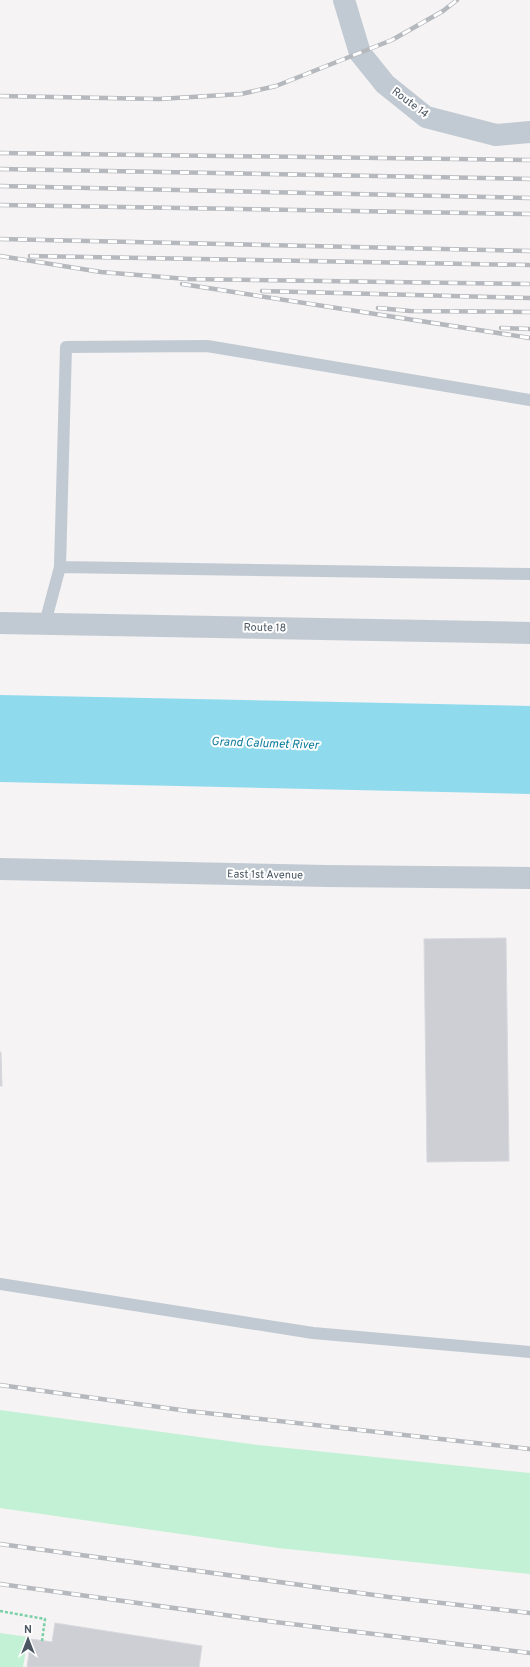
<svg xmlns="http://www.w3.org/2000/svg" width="530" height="1667" font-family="Overpass,sans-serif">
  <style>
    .green { fill: #c3f1d5 }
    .water { fill: #90daee }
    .building { fill: #cdcfd5; stroke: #d7d9de }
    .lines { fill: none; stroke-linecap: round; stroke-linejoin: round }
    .path { stroke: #7ad0a6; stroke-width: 2.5; stroke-dasharray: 3 2; stroke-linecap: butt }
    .service { stroke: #c1cad2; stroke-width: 12 }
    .minor { stroke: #c1cad2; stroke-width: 22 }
    .rail-casing { stroke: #b5b8bd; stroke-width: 4.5 }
    .rail { stroke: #fff; stroke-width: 3; stroke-dasharray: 9; stroke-linecap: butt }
    .labels { text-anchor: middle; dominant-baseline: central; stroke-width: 4; stroke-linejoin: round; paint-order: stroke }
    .street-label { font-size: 11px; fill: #4a5661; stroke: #fff }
    .water-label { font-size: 12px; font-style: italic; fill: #0c7c9b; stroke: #fff }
  </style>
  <rect width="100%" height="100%" fill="#f5f3f3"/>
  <path class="green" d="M 0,1410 L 258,1445 L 530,1473 L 530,1574 L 278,1548 L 0,1508 Z
    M 0,1633 L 28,1637 L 23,1667 L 0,1667 Z"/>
  <path class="water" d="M 0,695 L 530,706 L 530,794 L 0,782 Z"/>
  <path class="building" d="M 506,938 L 509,1161 L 427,1162 L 424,939 Z
    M 0,1052 L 1,1052 L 2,1086 L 0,1086 Z
    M 55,1623 L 202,1646 L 199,1667 L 27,1667 L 31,1639 L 52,1642 Z"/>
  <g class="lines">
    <path class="path" d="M 0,1611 L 45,1619 L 42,1641"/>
    <path class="service" d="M 60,567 L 66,347 L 207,346 L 530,400
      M 45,623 L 60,567 L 530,574
      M 0,1284 L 313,1333 L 530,1352"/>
    <path class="minor" d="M 344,0 L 360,53 L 385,84 L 426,117 L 496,135 L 530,132
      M 0,623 L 530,633
      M 0,869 L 326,876 L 530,878"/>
    <defs>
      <path id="rail" d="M 0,96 L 159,99 L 241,94 L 276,86 L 392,40 L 443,11 L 457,0
        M 0,153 L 530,160
        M 0,169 L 530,179
        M 0,186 L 530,198
        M 0,205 L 530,214
        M 0,239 L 530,251
        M 0,256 L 101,272 L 187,279 L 530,284
        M 30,256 L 530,265
        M 182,284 L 530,338
        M 262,291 L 530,298
        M 378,308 L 410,311 L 530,312
        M 501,328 L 530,329
        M 0,1385 L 188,1411 L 530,1449
        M 0,1544 L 389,1597 L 530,1613
        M 0,1584 L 275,1622 L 530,1653"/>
    </defs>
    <use href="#rail" class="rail-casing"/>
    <use href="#rail" class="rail"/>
  </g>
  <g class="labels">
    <g class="street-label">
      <text transform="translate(410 103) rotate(37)">Route 14</text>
      <text transform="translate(265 628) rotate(1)">Route 18</text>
      <text transform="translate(265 875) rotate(1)">East 1st Avenue</text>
    </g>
    <g class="water-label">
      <text transform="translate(265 744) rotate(2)">Grand Calumet River</text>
    </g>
  </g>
  <g transform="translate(28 1639)" stroke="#ffffff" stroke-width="3" paint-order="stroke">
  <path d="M0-3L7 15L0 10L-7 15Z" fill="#4a5661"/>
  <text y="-6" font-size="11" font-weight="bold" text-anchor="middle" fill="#4a5661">N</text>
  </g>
</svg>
